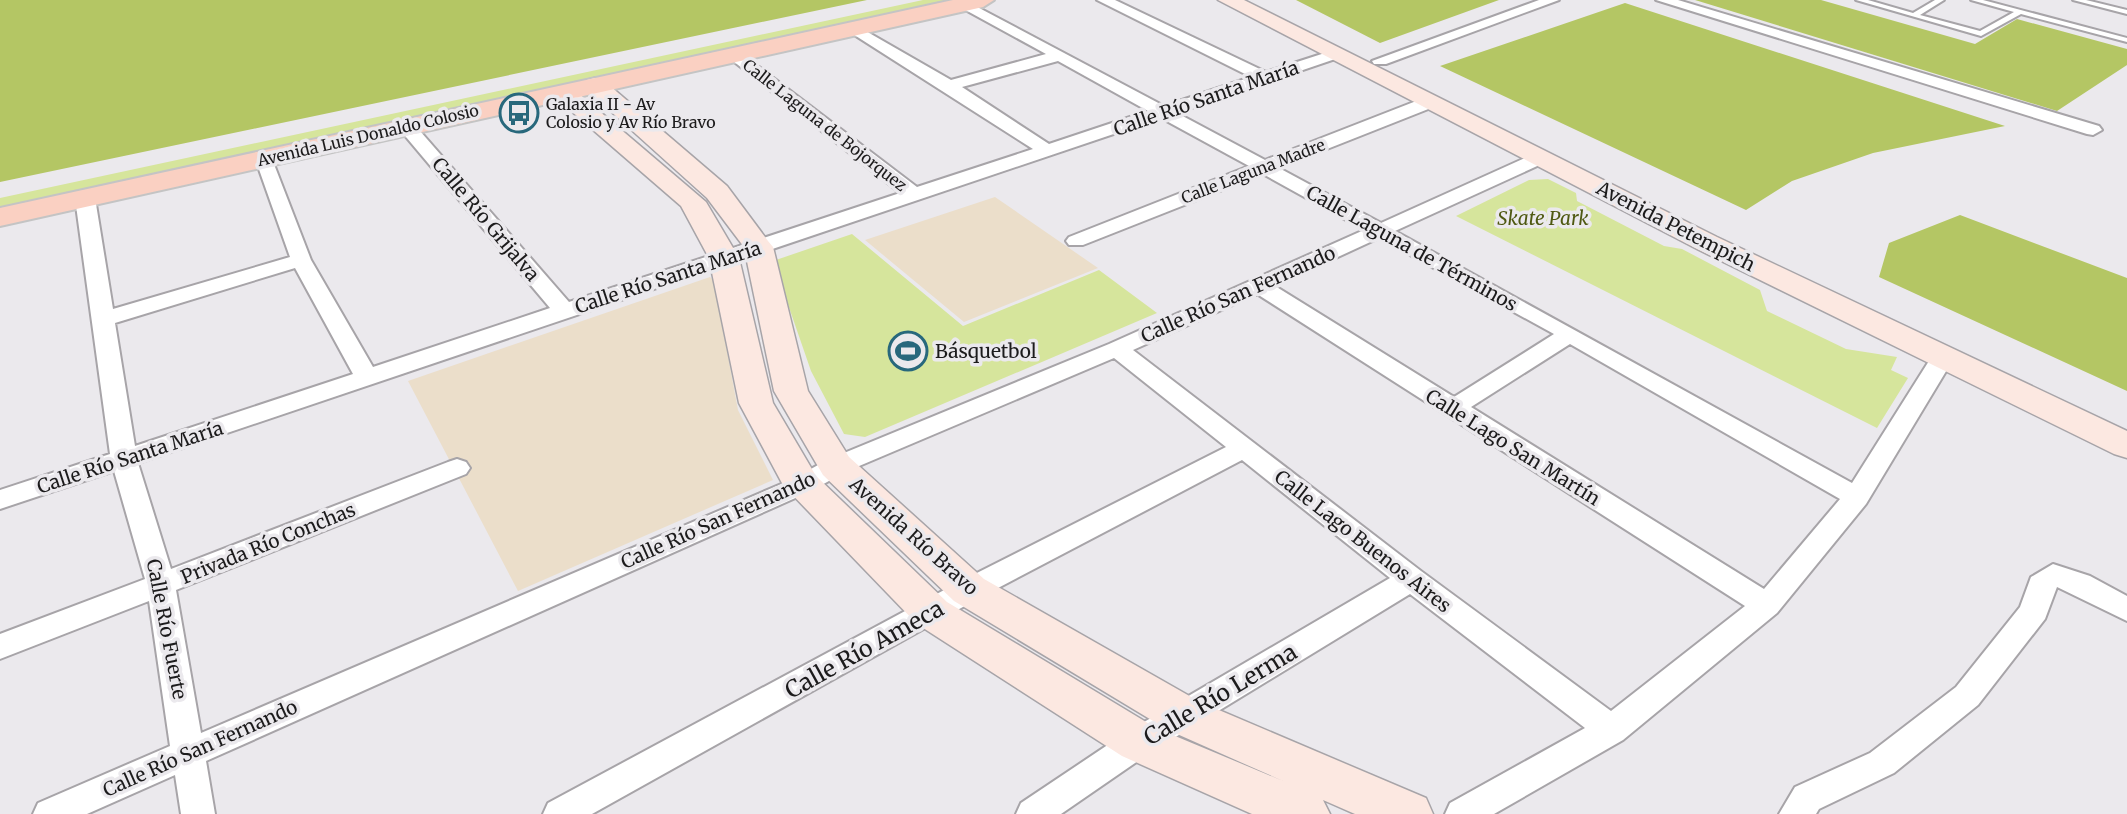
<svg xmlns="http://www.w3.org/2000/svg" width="2127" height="814" font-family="Merriweather,serif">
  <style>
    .education { fill: #ebdeca }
    .green { fill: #d6e59c }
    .forest { fill: #b4c664 }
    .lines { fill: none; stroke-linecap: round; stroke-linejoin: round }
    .lane-casing { stroke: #a7a4a8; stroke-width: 4 }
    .street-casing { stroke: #a7a4a8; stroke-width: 4 }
    .secondary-casing { stroke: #a7a4a8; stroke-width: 3 }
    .primary-casing { stroke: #c4c4c4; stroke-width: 4 }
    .lane { fill: #fff; fill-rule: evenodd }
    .street { fill: #fff; fill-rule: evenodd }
    .secondary { fill: #fce8e1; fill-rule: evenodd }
    .primary { fill: #fad0c2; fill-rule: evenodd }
    .labels { text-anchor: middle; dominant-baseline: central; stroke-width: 7; stroke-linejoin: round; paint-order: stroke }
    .far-poi-label { font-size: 16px; fill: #1c1b1c; stroke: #ebe9ed; text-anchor: start }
    .far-street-label { font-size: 16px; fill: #1c1b1c; stroke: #ebe9ed }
    .street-label { font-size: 19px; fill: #1c1b1c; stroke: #ebe9ed }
    .park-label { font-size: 19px; font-style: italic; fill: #4f5912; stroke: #ebe9ed }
    .poi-label { font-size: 19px; fill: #1c1b1c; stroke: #ebe9ed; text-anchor: start }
    .near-street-label { font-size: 23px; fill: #1c1b1c; stroke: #ebe9ed }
  </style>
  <rect width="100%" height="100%" fill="#ebe9ed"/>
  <path class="education" d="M 995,197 L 1098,268 L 964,322 L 865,240 Z
    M 710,277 L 714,281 L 738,410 L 773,480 L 518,591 L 408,381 Z"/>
  <path class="green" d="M 923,0 L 949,0 L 0,207 L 0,198 Z
    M 1548,179 L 1576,193 L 1577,201 L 1664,246 L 1682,249 L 1760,290 L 1767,311 L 1846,349 L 1897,357 L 1891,370 L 1908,378 L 1877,428 L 1456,216 L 1529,180 Z
    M 852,234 L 963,326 L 1099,270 L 1157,313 L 865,437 L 844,434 L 811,371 L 773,261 Z"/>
  <path class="forest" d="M 0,0 L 867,0 L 0,182 Z
    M 1296,0 L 1499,0 L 1380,43 Z
    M 1695,0 L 1821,0 L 1975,44 L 2017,19 L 2127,49 L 2127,65 L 2057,111 Z
    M 1625,3 L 2005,126 L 1873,153 L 1792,181 L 1746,210 L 1440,66 Z
    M 1960,215 L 2127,278 L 2127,391 L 1879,277 L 1889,243 Z"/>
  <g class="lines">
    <defs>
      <path id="lane" d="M 1856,0 L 1868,0 L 1913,13 L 1935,0 L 1944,0 L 1920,15 L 1980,31 L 2014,12 L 1971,0 L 1983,0 L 2127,38 L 2127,42 L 2021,14 L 1981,36 Z
        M 2073,0 L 2086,0 L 2127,10 L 2127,14 Z"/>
      <path id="street" d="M 964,0 L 1164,106 L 1251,77 L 1097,0 L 1115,0 L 1266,72 L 1331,51 L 1341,51 L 1341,57 L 1177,113 L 1265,160 L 1424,98 L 1436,98 L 1436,106 L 1279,168 L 1381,223 L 1534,154 L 1546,154 L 1549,158 L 1546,162 L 1395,231 L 1852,483 L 1934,353 L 1950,353 L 1954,358 L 1866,504 L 1777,613 L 1623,740 L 1494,814 L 1445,814 L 1450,803 L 1585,728 L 1410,594 L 1151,752 L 1061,814 L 1016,814 L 1021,803 L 1127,732 L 1390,578 L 1242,460 L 979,598 L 592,814 L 543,814 L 548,803 L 959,582 L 1226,447 L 1114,358 L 845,472 L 811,491 L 206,761 L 215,814 L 181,814 L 175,775 L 87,814 L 33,814 L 38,803 L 170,746 L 149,601 L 0,659 L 0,634 L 145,579 L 114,471 L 0,509 L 0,490 L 110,454 L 75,198 L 78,194 L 85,192 L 95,198 L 113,309 L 290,257 L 255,158 L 264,153 L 270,154 L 311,260 L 373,367 L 550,308 L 401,131 L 398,127 L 401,123 L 413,123 L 569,302 L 900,193 L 728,57 L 728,51 L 738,51 L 917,187 L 1033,149 L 845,29 L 852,25 L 857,26 L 951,80 L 1046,54 L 960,7 L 958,4 ZM 1058,61 L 1148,111 L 1049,144 L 962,87 ZM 1161,118 L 1249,166 L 1069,237 L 1066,241 L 1069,245 L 1083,245 L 1263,174 L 1364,230 L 1109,344 L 827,460 L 793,479 L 201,733 L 176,590 L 466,474 L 470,468 L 466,462 L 457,459 L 448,462 L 171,569 L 138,463 ZM 1379,238 L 1554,334 L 1454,397 L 1275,286 ZM 295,268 L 353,374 L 135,446 L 115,323 ZM 1257,294 L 1745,606 L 1611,711 L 1421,571 L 1133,350 ZM 1570,344 L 1840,499 L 1764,589 L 1471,407 Z
        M 1539,0 L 1559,0 L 1386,64 L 1374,64 L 1372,61 Z
        M 1656,0 L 1678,0 L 2099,126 L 2102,130 L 2093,135 L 2087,134 Z
        M 2053,564 L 2090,576 L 2127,596 L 2127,621 L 2057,587 L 2045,619 L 1978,705 L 1894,773 L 1819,809 L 1816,814 L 1779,814 L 1795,787 L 1870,753 L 1956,687 L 2020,607 L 2031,577 Z"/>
      <path id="secondary" d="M 1218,0 L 1244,0 L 1717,237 L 2127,431 L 2127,458 L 2114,454 L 1697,249 Z
        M 595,78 L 603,80 L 727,186 L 768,241 L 773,247 L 808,391 L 849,457 L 984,579 L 1200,702 L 1426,798 L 1433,814 L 1355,814 L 1323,800 L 1330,814 L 1252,814 L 1122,756 L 917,624 L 783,485 L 739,403 L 709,258 L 681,206 L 555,97 L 551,92 L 555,87 L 571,87 L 706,202 L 739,258 L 773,403 L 816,476 L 947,602 L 1156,728 L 1283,781 L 1168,730 L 954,601 L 823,475 L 774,391 L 744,247 L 707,198 L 587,90 L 583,85 L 587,80 Z"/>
      <path id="primary" d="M 953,0 L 994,0 L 983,7 L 0,226 L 0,208 Z"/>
    </defs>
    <use href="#lane" class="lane-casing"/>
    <use href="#street" class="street-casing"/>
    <use href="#secondary" class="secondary-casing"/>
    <use href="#primary" class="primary-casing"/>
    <use href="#lane" class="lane"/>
    <use href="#street" class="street"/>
    <use href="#secondary" class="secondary"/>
    <use href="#primary" class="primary"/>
  </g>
  <defs>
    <symbol id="bus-ring" viewBox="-11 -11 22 22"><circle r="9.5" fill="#ebe9ed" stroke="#28687c" stroke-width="1.5"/><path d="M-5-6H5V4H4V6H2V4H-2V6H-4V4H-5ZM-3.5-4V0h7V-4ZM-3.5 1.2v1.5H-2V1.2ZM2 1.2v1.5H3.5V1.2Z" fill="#28687c"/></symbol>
    <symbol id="stadium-ring" viewBox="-11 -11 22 22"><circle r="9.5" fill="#ebe9ed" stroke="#28687c" stroke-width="1.5"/><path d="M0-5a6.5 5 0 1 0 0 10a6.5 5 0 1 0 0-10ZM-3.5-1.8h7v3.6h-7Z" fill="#28687c"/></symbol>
  </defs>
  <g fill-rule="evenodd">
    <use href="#bus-ring" x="497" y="91" width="44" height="44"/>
    <use href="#stadium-ring" x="886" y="329" width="44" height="44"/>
  </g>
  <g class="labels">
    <g class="far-poi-label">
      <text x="546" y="104">Galaxia II - Av<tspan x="546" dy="18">Colosio y Av Río Bravo</tspan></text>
    </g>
    <g class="far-street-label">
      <text transform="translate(825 125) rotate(38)">Calle Laguna de Bojorquez</text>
      <text transform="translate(368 135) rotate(-13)">Avenida Luis Donaldo Colosio</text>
      <text transform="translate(1253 171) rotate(-21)">Calle Laguna Madre</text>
    </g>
    <g class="street-label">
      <text transform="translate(1206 98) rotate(-19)">Calle Río Santa María</text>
      <text transform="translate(486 219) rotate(50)">Calle Río Grijalva</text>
      <text transform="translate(1676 226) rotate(27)">Avenida Petempich</text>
      <text transform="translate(1412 248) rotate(29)">Calle Laguna de Términos</text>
      <text transform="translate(668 277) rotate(-18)">Calle Río Santa María</text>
      <text transform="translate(1238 294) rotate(-24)">Calle Río San Fernando</text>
      <text transform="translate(1513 447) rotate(32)">Calle Lago San Martín</text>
      <text transform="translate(130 457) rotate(-18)">Calle Río Santa María</text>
      <text transform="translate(718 520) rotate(-24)">Calle Río San Fernando</text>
      <text transform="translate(914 536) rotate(42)">Avenida Río Bravo</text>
      <text transform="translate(1363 541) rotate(38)">Calle Lago Buenos Aires</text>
      <text transform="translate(268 543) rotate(-22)">Privada Río Conchas</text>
      <text transform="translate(167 629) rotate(79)">Calle Río Fuerte</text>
      <text transform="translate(200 748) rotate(-24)">Calle Río San Fernando</text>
    </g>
    <g class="park-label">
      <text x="1543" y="218">Skate Park</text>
    </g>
    <g class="poi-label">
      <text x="935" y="351">Básquetbol</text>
    </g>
    <g class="near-street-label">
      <text transform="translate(864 649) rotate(-29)">Calle Río Ameca</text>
      <text transform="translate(1220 694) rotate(-31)">Calle Río Lerma</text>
    </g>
  </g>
</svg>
